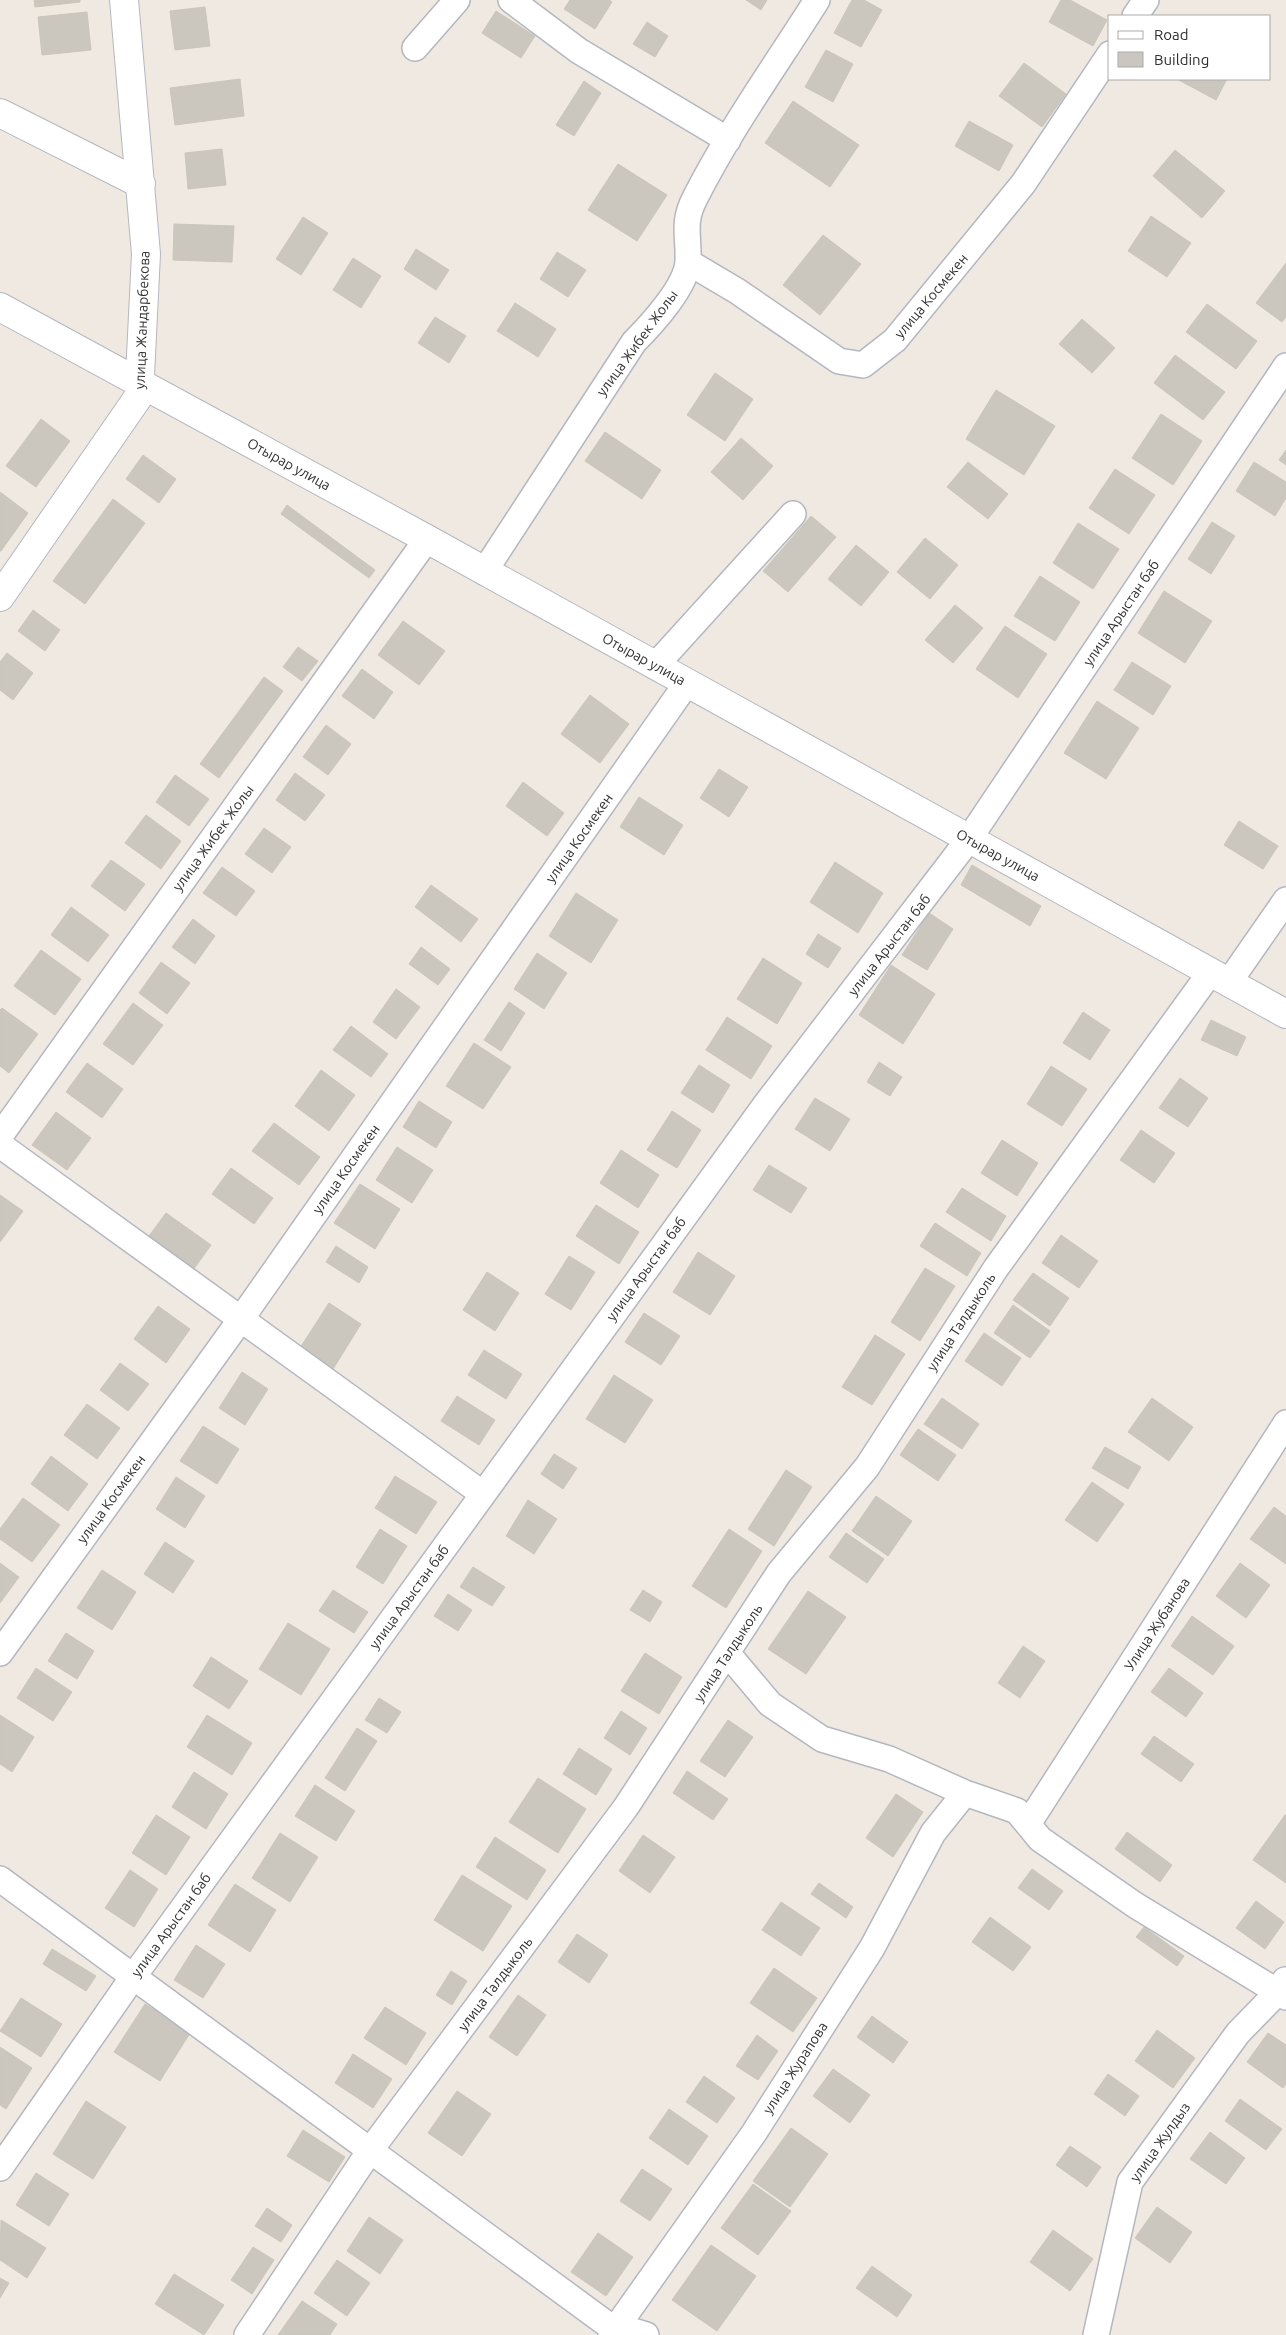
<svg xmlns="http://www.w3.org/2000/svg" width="1286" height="2335" font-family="Ubuntu,sans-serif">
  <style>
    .building { fill: #cbc7bf; stroke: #cbc5ba }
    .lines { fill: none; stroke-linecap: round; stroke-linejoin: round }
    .street-casing { stroke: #b4b7c1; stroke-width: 28 }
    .secondary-casing { stroke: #b4b7c1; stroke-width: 30 }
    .street { stroke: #fff; stroke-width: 25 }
    .secondary { stroke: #fff; stroke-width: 28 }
    .labels { text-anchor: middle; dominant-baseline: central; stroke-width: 4; stroke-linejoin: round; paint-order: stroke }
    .street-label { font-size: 14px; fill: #2e2e2e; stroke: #fff }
  </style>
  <rect width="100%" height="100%" fill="#efe9e1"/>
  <path class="building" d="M 34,0 L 80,0 L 80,2 L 35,7 Z
    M 570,0 L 609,0 L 612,2 L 595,29 L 564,9 Z
    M 746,0 L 767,0 L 761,10 Z
    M 852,0 L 864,0 L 882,10 L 861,47 L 834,33 Z
    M 1061,0 L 1070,0 L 1107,20 L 1093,46 L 1049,22 Z
    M 205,7 L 210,46 L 175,50 L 170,11 Z
    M 496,11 L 535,36 L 521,58 L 482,33 Z
    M 87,12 L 91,50 L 42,55 L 38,17 Z
    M 647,22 L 668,36 L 655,57 L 633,44 Z
    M 826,50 L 853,64 L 833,102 L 805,87 Z
    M 1024,63 L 1066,94 L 1042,127 L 999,96 Z
    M 240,79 L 244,116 L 175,125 L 170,88 Z
    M 1177,79 L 1227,79 L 1216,100 Z
    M 584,81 L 601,93 L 574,136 L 556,125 Z
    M 793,101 L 859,145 L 830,187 L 765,143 Z
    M 969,121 L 1013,145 L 999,171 L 955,146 Z
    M 222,149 L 226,185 L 188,189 L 185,153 Z
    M 1175,150 L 1225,191 L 1202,218 L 1153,176 Z
    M 618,164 L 667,195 L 637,241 L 588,210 Z
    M 1151,216 L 1191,243 L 1167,277 L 1128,251 Z
    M 303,217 L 328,233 L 301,275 L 276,259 Z
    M 174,224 L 234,226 L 232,262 L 173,260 Z
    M 823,235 L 861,264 L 820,315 L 783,285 Z
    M 416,249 L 449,270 L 436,290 L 404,269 Z
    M 557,252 L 586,270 L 568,297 L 540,279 Z
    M 353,258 L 381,276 L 361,308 L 333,290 Z
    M 1286,263 L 1286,317 L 1282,322 L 1256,303 Z
    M 515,303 L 556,329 L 538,357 L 497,331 Z
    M 1207,304 L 1257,341 L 1236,369 L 1186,332 Z
    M 435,317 L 466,336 L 449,363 L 418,343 Z
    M 1082,319 L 1115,348 L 1092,373 L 1059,344 Z
    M 1175,355 L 1225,392 L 1203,420 L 1154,383 Z
    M 715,373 L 753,399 L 725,441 L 687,415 Z
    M 996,390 L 1055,426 L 1024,475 L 966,439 Z
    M 1161,414 L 1202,441 L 1173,485 L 1132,458 Z
    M 41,419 L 70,441 L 36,487 L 6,466 Z
    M 605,432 L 661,470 L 642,499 L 585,461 Z
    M 741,438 L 773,466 L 743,500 L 711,472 Z
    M 1286,450 L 1286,465 L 1279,460 Z
    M 143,455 L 176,479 L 159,503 L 126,479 Z
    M 968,462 L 1008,494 L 988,519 L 947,487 Z
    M 1254,462 L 1286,482 L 1286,498 L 1275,516 L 1236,491 Z
    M 1115,469 L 1155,495 L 1129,534 L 1089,508 Z
    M 0,492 L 28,513 L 1,551 L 0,551 Z
    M 113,499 L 145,523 L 85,604 L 53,581 Z
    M 287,505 L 375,570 L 369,578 L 281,514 Z
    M 811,516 L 836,537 L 788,592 L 763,571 Z
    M 1212,522 L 1235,536 L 1211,574 L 1188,559 Z
    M 1078,523 L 1119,549 L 1093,589 L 1053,563 Z
    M 925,538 L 958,565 L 930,599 L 897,572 Z
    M 856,545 L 889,572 L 861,606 L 828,579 Z
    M 1040,576 L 1080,602 L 1055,641 L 1014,616 Z
    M 1164,591 L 1212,621 L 1185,663 L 1138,633 Z
    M 955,605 L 983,628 L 953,663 L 925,640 Z
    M 33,610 L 60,630 L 45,651 L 18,631 Z
    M 403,621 L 445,651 L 419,685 L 378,655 Z
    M 1005,626 L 1047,654 L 1018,698 L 976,669 Z
    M 298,647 L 318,661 L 302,681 L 283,667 Z
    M 7,653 L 33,673 L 13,700 L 0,690 L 0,662 Z
    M 1132,662 L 1171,686 L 1153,715 L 1114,690 Z
    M 362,669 L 393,692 L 374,719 L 342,696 Z
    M 264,677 L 283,691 L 219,778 L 200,764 Z
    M 590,695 L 629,724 L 600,763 L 561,734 Z
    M 1097,701 L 1139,728 L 1106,779 L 1064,753 Z
    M 326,725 L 351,744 L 328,775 L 303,757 Z
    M 719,769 L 748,787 L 729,817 L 700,798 Z
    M 295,773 L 325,795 L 305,821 L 276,800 Z
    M 175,775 L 209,799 L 189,826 L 156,802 Z
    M 523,782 L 564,813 L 547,836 L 506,806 Z
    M 639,797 L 683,825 L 664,855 L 620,827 Z
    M 146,815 L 181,841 L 161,869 L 125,843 Z
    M 1239,821 L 1278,846 L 1263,869 L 1224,845 Z
    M 264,828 L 291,847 L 272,873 L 245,854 Z
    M 111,860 L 145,884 L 125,911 L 91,886 Z
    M 835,862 L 883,893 L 858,933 L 810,902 Z
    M 972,865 L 1041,906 L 1030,926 L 961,885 Z
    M 222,867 L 255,891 L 236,916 L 203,893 Z
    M 431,885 L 478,919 L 461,942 L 415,907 Z
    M 576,893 L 618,920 L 591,963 L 549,936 Z
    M 71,907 L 109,935 L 88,962 L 51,935 Z
    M 929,913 L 953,929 L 927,970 L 902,955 Z
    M 193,919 L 215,936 L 195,964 L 172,947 Z
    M 818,934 L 841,948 L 828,968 L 806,954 Z
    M 421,947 L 450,969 L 438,985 L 409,964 Z
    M 41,950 L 81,979 L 55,1015 L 14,986 Z
    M 537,953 L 567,973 L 544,1009 L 514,989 Z
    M 763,958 L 802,983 L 777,1024 L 737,999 Z
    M 161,962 L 190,983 L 167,1014 L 139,993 Z
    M 891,965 L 935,994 L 903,1044 L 859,1015 Z
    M 396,989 L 420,1007 L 396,1039 L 373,1022 Z
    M 509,1002 L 525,1013 L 501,1051 L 484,1040 Z
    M 133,1003 L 163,1025 L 133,1065 L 103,1044 Z
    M 2,1008 L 38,1034 L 9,1073 L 0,1066 L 0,1010 Z
    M 1083,1012 L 1110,1030 L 1090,1060 L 1063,1043 Z
    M 727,1017 L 772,1046 L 751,1079 L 706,1050 Z
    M 1211,1020 L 1246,1037 L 1237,1056 L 1201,1040 Z
    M 351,1026 L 388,1054 L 371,1077 L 333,1050 Z
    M 474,1043 L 511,1067 L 483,1109 L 446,1086 Z
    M 879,1062 L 902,1077 L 890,1096 L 867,1082 Z
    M 87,1063 L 123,1089 L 102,1118 L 66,1092 Z
    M 699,1065 L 730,1085 L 713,1113 L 681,1093 Z
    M 1051,1066 L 1087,1089 L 1062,1126 L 1027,1104 Z
    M 321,1070 L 355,1095 L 329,1131 L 295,1106 Z
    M 1180,1078 L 1208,1098 L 1188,1127 L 1159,1108 Z
    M 815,1098 L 850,1119 L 830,1151 L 795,1129 Z
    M 419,1101 L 452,1122 L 436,1148 L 403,1127 Z
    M 672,1111 L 701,1130 L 677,1168 L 647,1150 Z
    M 56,1112 L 91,1138 L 67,1170 L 32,1145 Z
    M 274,1123 L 320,1157 L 299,1185 L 252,1151 Z
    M 1141,1130 L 1175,1153 L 1154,1183 L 1120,1160 Z
    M 1002,1140 L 1038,1163 L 1017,1196 L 981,1173 Z
    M 397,1147 L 433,1170 L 412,1203 L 376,1180 Z
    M 621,1150 L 659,1175 L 638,1208 L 600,1183 Z
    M 769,1165 L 807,1188 L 791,1213 L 753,1190 Z
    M 231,1168 L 273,1198 L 254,1224 L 212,1194 Z
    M 360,1184 L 400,1209 L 375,1249 L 334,1223 Z
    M 962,1188 L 1006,1216 L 991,1241 L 946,1212 Z
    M 0,1195 L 23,1211 L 0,1242 Z
    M 596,1205 L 639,1232 L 619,1264 L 576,1236 Z
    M 166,1213 L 211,1245 L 191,1273 L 146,1240 Z
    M 935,1223 L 981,1253 L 967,1276 L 920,1246 Z
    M 1061,1235 L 1098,1261 L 1079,1288 L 1042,1263 Z
    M 336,1246 L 368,1267 L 359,1283 L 326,1262 Z
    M 698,1252 L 735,1276 L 710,1315 L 673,1292 Z
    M 569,1256 L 595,1272 L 571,1310 L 545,1294 Z
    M 925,1268 L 955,1286 L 920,1341 L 891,1322 Z
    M 487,1272 L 519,1293 L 495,1331 L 463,1310 Z
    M 1033,1273 L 1069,1298 L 1050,1326 L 1013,1300 Z
    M 329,1303 L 361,1324 L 333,1369 L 300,1348 Z
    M 1013,1305 L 1050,1331 L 1030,1358 L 994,1333 Z
    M 158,1306 L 190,1329 L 166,1363 L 134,1339 Z
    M 644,1313 L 680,1336 L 661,1365 L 625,1342 Z
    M 984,1333 L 1021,1358 L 1002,1386 L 965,1361 Z
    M 875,1335 L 905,1354 L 872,1405 L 842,1387 Z
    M 484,1350 L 522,1374 L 506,1399 L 468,1375 Z
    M 120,1363 L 149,1384 L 128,1411 L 100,1390 Z
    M 242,1372 L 268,1389 L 245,1425 L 219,1408 Z
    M 614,1375 L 653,1400 L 625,1443 L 586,1419 Z
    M 457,1396 L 495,1420 L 479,1445 L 441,1421 Z
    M 942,1398 L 979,1424 L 962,1449 L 924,1424 Z
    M 1152,1398 L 1193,1427 L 1169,1461 L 1128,1432 Z
    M 87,1404 L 120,1428 L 97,1459 L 64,1435 Z
    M 203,1426 L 239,1449 L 217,1484 L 180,1461 Z
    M 918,1429 L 956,1455 L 938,1481 L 900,1455 Z
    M 1105,1447 L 1141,1467 L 1128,1489 L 1092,1468 Z
    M 554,1454 L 577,1468 L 563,1489 L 541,1474 Z
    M 51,1456 L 88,1484 L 68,1511 L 31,1484 Z
    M 786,1470 L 812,1487 L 774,1546 L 748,1529 Z
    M 395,1476 L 437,1502 L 416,1534 L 375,1508 Z
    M 176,1477 L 205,1496 L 185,1528 L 156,1509 Z
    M 1092,1482 L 1124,1504 L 1097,1542 L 1065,1520 Z
    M 876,1496 L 912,1521 L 888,1556 L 852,1531 Z
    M 23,1498 L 60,1525 L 32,1562 L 0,1539 L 0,1529 Z
    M 528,1500 L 557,1519 L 534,1554 L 506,1536 Z
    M 1274,1507 L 1286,1516 L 1286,1564 L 1250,1539 Z
    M 380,1529 L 407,1546 L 383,1584 L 356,1567 Z
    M 729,1529 L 762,1551 L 726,1608 L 692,1586 Z
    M 846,1533 L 884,1559 L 867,1583 L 829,1557 Z
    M 165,1542 L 194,1561 L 173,1593 L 144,1574 Z
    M 0,1563 L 19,1577 L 0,1603 Z
    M 1240,1563 L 1270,1585 L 1246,1618 L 1216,1596 Z
    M 473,1567 L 505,1587 L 492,1606 L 460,1587 Z
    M 102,1570 L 136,1592 L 112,1630 L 77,1608 Z
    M 333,1590 L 368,1612 L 354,1633 L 319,1611 Z
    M 643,1590 L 662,1602 L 650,1622 L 630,1610 Z
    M 808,1591 L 846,1617 L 806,1674 L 768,1649 Z
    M 448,1594 L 472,1610 L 458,1631 L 434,1616 Z
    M 1192,1616 L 1234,1646 L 1213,1675 L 1171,1646 Z
    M 288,1623 L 330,1649 L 301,1695 L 259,1669 Z
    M 66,1633 L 94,1651 L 77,1679 L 48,1661 Z
    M 1023,1646 L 1045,1661 L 1020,1698 L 998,1683 Z
    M 645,1653 L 682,1677 L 659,1714 L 621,1691 Z
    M 211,1657 L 248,1681 L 229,1709 L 193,1686 Z
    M 36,1668 L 72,1692 L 53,1721 L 17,1698 Z
    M 1169,1668 L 1203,1693 L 1186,1717 L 1151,1692 Z
    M 379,1698 L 401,1712 L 387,1733 L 365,1720 Z
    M 621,1711 L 647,1728 L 630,1755 L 604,1738 Z
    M 0,1715 L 34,1737 L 12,1772 L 0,1764 Z
    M 207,1715 L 252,1743 L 232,1775 L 187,1747 Z
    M 728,1720 L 753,1737 L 725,1777 L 700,1761 Z
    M 357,1728 L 377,1741 L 345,1791 L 325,1778 Z
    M 1154,1736 L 1194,1764 L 1181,1782 L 1141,1754 Z
    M 579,1748 L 612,1769 L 596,1795 L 563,1774 Z
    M 687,1771 L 728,1799 L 713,1820 L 673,1793 Z
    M 194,1772 L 228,1794 L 206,1829 L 172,1807 Z
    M 538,1778 L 586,1809 L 558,1853 L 509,1822 Z
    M 315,1785 L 355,1811 L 336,1841 L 295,1816 Z
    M 896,1794 L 923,1812 L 893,1857 L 866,1838 Z
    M 156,1815 L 190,1837 L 166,1875 L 132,1853 Z
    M 1285,1815 L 1286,1815 L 1286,1883 L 1253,1860 Z
    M 1127,1832 L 1172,1865 L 1160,1882 L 1115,1849 Z
    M 280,1833 L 318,1857 L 290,1902 L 252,1878 Z
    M 643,1835 L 675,1857 L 650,1893 L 619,1871 Z
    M 495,1837 L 546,1870 L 527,1900 L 476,1867 Z
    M 1032,1869 L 1063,1891 L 1049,1910 L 1018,1888 Z
    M 130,1870 L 158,1889 L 134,1927 L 105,1908 Z
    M 462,1875 L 512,1906 L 483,1951 L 434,1920 Z
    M 819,1883 L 853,1907 L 846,1918 L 811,1894 Z
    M 235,1884 L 276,1910 L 250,1952 L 208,1925 Z
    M 1256,1901 L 1284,1922 L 1265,1949 L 1236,1928 Z
    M 781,1902 L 820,1928 L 801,1956 L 762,1930 Z
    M 990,1917 L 1031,1947 L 1013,1971 L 972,1942 Z
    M 1144,1927 L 1184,1956 L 1177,1966 L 1136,1937 Z
    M 577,1934 L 608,1955 L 589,1983 L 558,1962 Z
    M 196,1945 L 225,1964 L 203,1998 L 174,1980 Z
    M 52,1949 L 96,1976 L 86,1991 L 43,1964 Z
    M 774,1968 L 817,1998 L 793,2032 L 750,2003 Z
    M 451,1971 L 467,1981 L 452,2005 L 436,1995 Z
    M 518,1995 L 546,2015 L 517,2056 L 489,2037 Z
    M 21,1998 L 62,2024 L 41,2057 L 0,2031 Z
    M 145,2004 L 190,2033 L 160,2081 L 114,2052 Z
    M 385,2007 L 426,2033 L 406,2065 L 364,2038 Z
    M 872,2016 L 908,2042 L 893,2063 L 857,2037 Z
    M 1157,2030 L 1195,2058 L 1173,2088 L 1135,2061 Z
    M 1268,2033 L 1286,2045 L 1286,2084 L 1283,2088 L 1247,2062 Z
    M 757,2035 L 778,2051 L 758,2080 L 736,2066 Z
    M 0,2047 L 32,2068 L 6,2109 L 0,2105 Z
    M 353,2054 L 392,2079 L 373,2108 L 335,2083 Z
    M 833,2069 L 870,2095 L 850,2123 L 813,2096 Z
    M 1108,2074 L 1139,2096 L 1125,2116 L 1094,2094 Z
    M 704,2076 L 735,2098 L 717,2123 L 686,2102 Z
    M 457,2091 L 491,2114 L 462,2156 L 428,2133 Z
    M 1240,2099 L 1282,2129 L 1266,2150 L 1225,2121 Z
    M 86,2101 L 126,2127 L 93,2179 L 53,2154 Z
    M 669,2109 L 708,2136 L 688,2165 L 649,2138 Z
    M 791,2128 L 828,2154 L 790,2207 L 753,2181 Z
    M 303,2130 L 345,2157 L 329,2182 L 287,2156 Z
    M 1210,2132 L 1245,2158 L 1226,2184 L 1190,2159 Z
    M 1070,2146 L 1101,2167 L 1087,2187 L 1056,2165 Z
    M 642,2169 L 672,2189 L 650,2221 L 620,2201 Z
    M 36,2173 L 69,2194 L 49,2226 L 16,2205 Z
    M 753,2184 L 791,2211 L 758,2255 L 721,2228 Z
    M 1157,2207 L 1192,2232 L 1170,2263 L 1135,2238 Z
    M 267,2208 L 292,2225 L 281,2242 L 255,2226 Z
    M 369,2217 L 403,2240 L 380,2274 L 347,2251 Z
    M 1,2220 L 46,2248 L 27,2278 L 0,2260 Z
    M 1053,2230 L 1093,2259 L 1070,2291 L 1030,2262 Z
    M 598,2233 L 633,2257 L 606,2296 L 571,2272 Z
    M 711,2245 L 756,2276 L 717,2331 L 672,2300 Z
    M 253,2247 L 274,2260 L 252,2294 L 231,2280 Z
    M 337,2260 L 370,2283 L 347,2316 L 314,2293 Z
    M 872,2266 L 912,2295 L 897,2317 L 856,2288 Z
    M 174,2274 L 224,2305 L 204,2335 L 155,2304 Z
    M 0,2278 L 9,2283 L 0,2298 Z
    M 302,2301 L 337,2324 L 330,2335 L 278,2335 Z"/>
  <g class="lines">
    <defs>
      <path id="street" d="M 511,0 L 579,51 L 728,140
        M 1135,16 L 1146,0
        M 415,48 L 457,0
        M 688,262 L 737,291 L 839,361 L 863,365 L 895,340 L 1023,184 L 1110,54
        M 484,572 L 634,342 C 651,325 687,286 688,261 C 689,235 682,223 695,198 C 730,129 776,65 817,0
        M 655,666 L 793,514
        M 1229,982 L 1286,900
        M 0,1136 L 427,539
        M 0,1145 L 483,1494
        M 0,1653 L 241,1319 L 687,683
        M 728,1654 L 770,1704 L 822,1739 L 889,1759 L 965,1793 L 1017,1811 L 1040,1839 L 1135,1905 L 1286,1997
        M 1028,1824 L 1286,1423
        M 0,1879 L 615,2330 L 633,2331 L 646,2335
        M 0,2168 L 133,1977 L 766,1104 L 969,839 L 1286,366
        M 247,2335 L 369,2152 L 626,1807 L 779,1573 L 867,1467 L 996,1268 L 1210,973
        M 611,2335 L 754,2133 L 872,1948 L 933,1833 L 965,1793
        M 1096,2335 L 1130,2182 L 1238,2033 L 1277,1993 L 1285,1980"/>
      <path id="secondary" d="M 0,113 L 141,184
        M 0,307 L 427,539 L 1286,1014
        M 0,597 L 139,396 L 146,254 L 124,0"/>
    </defs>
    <use href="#street" class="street-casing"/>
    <use href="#secondary" class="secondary-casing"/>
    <use href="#street" class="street"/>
    <use href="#secondary" class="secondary"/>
  </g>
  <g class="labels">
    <g class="street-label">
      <text transform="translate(931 296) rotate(-50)">улица Космекен</text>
      <text transform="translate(142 320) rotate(-88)">улица Жандарбекова</text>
      <text transform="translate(637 343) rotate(-54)">улица Жибек Жолы</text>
      <text transform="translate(289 464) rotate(29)">Отырар улица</text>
      <text transform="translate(1121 613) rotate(-56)">улица Арыстан баб</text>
      <text transform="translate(644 659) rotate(29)">Отырар улица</text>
      <text transform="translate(213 838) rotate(-54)">улица Жибек Жолы</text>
      <text transform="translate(579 838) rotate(-55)">улица Космекен</text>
      <text transform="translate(998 855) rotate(29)">Отырар улица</text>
      <text transform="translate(889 945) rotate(-52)">улица Арыстан баб</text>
      <text transform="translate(346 1169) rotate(-55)">улица Космекен</text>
      <text transform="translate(646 1269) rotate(-54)">улица Арыстан баб</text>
      <text transform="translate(961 1322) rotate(-57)">улица Талдыколь</text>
      <text transform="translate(111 1499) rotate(-54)">улица Космекен</text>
      <text transform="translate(409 1597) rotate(-54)">улица Арыстан баб</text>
      <text transform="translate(1157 1624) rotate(-57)">Улица Жубанова</text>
      <text transform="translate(728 1653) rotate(-57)">улица Талдыколь</text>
      <text transform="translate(171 1925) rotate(-54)">улица Арыстан баб</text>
      <text transform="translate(495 1984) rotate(-53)">улица Талдыколь</text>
      <text transform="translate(795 2068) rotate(-57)">улица Журапова</text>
      <text transform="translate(1160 2142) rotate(-55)">улица Жулдыз</text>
    </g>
  </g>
  <rect x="1108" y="15" width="162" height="65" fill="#ffffff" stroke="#ababab"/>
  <rect x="1118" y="31" width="25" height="8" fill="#ffffff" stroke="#ababab"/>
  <text x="1154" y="40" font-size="15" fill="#2e2e2e">Road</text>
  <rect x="1118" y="52" width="25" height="15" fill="#cbc7bf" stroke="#ababab"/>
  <text x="1154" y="65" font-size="15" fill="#2e2e2e">Building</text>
</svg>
